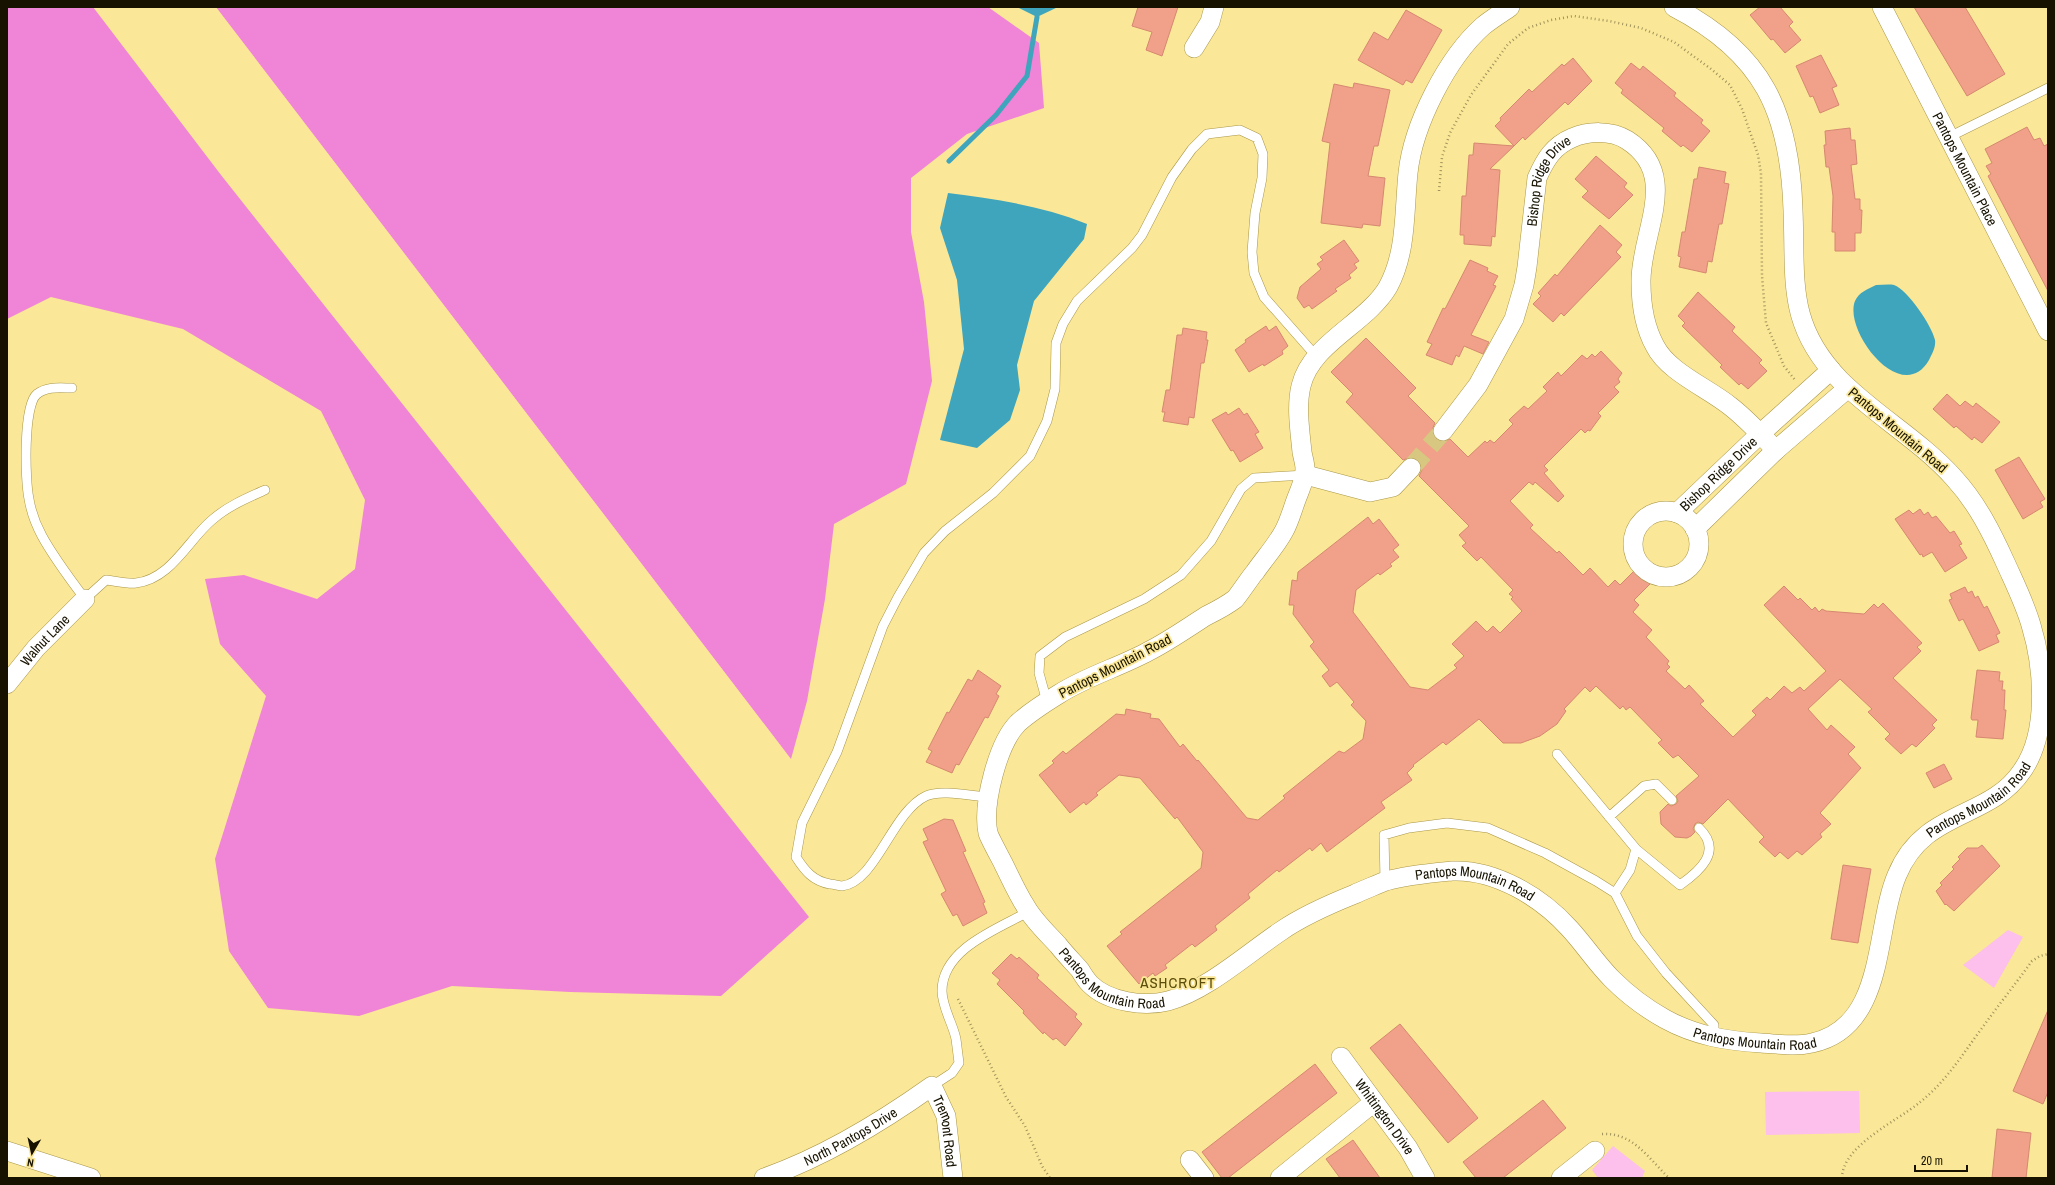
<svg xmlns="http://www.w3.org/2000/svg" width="2055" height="1185" font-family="'Archivo Narrow',sans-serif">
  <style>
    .green { fill: #fdbfec }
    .forest { fill: #f084d6 }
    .water { fill: #3ea5bd }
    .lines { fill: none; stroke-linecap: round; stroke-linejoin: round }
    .stream { stroke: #3ea5bd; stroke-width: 5 }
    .building { fill: #f1a089; stroke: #d68871 }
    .street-tunnel { stroke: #d8c780; stroke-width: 19; stroke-dasharray: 19 10; stroke-linecap: butt }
    .lane-casing { stroke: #a99748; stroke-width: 10 }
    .street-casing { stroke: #a99748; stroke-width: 20 }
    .path { stroke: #a0935b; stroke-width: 2.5; stroke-dasharray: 1 3; stroke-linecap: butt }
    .lane { stroke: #fff; stroke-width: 9 }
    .street { stroke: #fff; stroke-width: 19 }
    .labels { text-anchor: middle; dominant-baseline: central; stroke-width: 3.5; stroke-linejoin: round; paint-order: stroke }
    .street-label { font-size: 14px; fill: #171200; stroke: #fae797 }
    .neighbourhood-label { font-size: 15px; letter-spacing: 1px; fill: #5b4e0c; stroke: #fae797 }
  </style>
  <rect width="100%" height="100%" fill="#fae797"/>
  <path class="green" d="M 2008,930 L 2023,937 L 1994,988 L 1963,965 Z
    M 1859,1091 L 1860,1133 L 1766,1135 L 1765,1092 Z
    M 1613,1146 L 1645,1171 L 1642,1178 L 1598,1178 L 1592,1170 Z"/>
  <path class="forest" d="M 7,7 L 93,7 L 221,175 L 809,917 L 721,996 L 570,992 L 452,986 L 359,1016 L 268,1008 L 229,951 L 215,859 L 266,696 L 220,644 L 205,579 L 244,575 L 317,599 L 355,569 L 365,500 L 321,411 L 183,329 L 51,297 L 7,319 Z
    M 216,7 L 988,7 L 1039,43 L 1044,108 L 967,134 L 911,178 L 911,232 L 924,302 L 932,381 L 906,484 L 834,524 L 825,599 L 807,701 L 791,759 Z"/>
  <path class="water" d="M 1017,7 L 1058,7 L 1037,17 Z
    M 948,193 C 995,199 1043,206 1087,224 L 1084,239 L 1034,301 L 1017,365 L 1020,390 L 1010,420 L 977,448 L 940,440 L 964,349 L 957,280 L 940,228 Z
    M 1876,285 C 1882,285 1889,284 1894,285 C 1908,290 1932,326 1935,340 C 1936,347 1932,354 1929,360 C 1902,407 1843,331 1855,301 C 1859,292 1868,289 1876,285 Z"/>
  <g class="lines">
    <path class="stream" d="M 949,161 L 996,115 L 1027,76 L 1037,17"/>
  </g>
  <path class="building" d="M 1138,7 L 1178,7 L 1162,56 L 1146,50 L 1152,32 L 1132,26 Z
    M 1760,7 L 1780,7 L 1793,22 L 1789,26 L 1801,40 L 1785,53 L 1773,39 L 1771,40 L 1750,15 Z
    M 1914,7 L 1965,7 L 2005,74 L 1967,96 Z
    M 1406,10 L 1442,30 L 1412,83 L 1406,80 L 1403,85 L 1358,60 L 1374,32 L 1388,40 Z
    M 1821,55 L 1837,86 L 1832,88 L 1839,105 L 1820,113 L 1813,96 L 1810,97 L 1796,66 Z
    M 1573,58 L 1592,81 L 1568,105 L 1565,102 L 1525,140 L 1523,137 L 1514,146 L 1495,126 L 1501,120 L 1500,118 L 1529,89 L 1532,92 L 1562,64 L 1564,66 Z
    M 1631,63 L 1640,70 L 1643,66 L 1676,93 L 1674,96 L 1703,120 L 1701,123 L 1710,131 L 1692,152 L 1683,145 L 1681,147 L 1662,131 L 1664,128 L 1621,93 L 1623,90 L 1615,83 Z
    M 1354,83 L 1390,90 L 1378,146 L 1374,146 L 1368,176 L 1385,178 L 1380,226 L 1363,224 L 1362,228 L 1321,223 L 1330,143 L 1322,141 L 1334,84 L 1353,88 Z
    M 2027,127 L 2034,140 L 2040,138 L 2044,146 L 2048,144 L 2048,291 L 1988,176 L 1991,174 L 1986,166 L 1992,163 L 1985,149 Z
    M 1850,128 L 1851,140 L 1855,140 L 1857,164 L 1851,165 L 1855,199 L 1860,199 L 1860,210 L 1862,210 L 1861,233 L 1855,233 L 1855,251 L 1835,251 L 1835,232 L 1832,232 L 1833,196 L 1829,167 L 1826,167 L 1824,145 L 1826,145 L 1825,131 Z
    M 1474,143 L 1514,146 L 1490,169 L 1500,170 L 1495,237 L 1492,236 L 1491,246 L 1464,244 L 1464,235 L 1460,235 L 1462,196 L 1466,196 L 1469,155 L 1473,155 Z
    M 1596,156 L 1627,183 L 1624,187 L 1633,195 L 1609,219 L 1582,197 L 1588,191 L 1575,179 Z
    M 1699,167 L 1726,172 L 1724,183 L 1729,184 L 1722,224 L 1719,224 L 1712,262 L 1708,261 L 1706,273 L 1679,267 L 1681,257 L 1678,256 L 1682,232 L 1685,232 L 1694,179 L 1697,179 Z
    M 1600,225 L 1622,245 L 1616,252 L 1621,257 L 1564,316 L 1561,313 L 1553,322 L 1533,304 L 1541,296 L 1538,293 L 1555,274 L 1557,276 Z
    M 1344,240 L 1359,261 L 1354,264 L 1357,268 L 1349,275 L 1351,278 L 1335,289 L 1337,291 L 1312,309 L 1309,305 L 1304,308 L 1297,298 L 1300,287 L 1321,269 L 1317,264 L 1323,260 L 1320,257 Z
    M 1470,260 L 1488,268 L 1487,271 L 1498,276 L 1493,285 L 1496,286 L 1471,335 L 1489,342 L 1483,354 L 1464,346 L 1459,357 L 1456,355 L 1452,365 L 1426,355 L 1432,344 L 1427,342 L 1443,308 L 1445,309 Z
    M 1698,292 L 1735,327 L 1732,331 L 1762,360 L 1759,363 L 1767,371 L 1748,389 L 1741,383 L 1739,385 L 1720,367 L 1722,365 L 1682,326 L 1685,323 L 1678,316 Z
    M 1266,326 L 1269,331 L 1276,326 L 1288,346 L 1282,351 L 1283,354 L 1264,366 L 1263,364 L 1249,372 L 1235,350 L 1246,342 L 1245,340 Z
    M 1183,328 L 1207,332 L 1206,340 L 1208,340 L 1204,363 L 1201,363 L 1194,418 L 1189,417 L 1188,425 L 1163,421 L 1165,412 L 1162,412 L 1166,390 L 1170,390 L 1177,335 L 1182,335 Z
    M 1366,338 L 1416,388 L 1408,396 L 1435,423 L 1432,430 L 1436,439 L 1442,442 L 1450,439 L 1468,457 L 1485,441 L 1487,443 L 1490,440 L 1494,443 L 1513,424 L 1509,420 L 1512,417 L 1524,406 L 1528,409 L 1547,391 L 1543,387 L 1558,372 L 1561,376 L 1582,355 L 1587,359 L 1592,354 L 1595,357 L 1601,351 L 1622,373 L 1618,379 L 1620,382 L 1614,387 L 1619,392 L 1598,413 L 1601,416 L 1590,431 L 1588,430 L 1585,433 L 1581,429 L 1544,466 L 1548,470 L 1544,473 L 1564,496 L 1558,502 L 1535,482 L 1533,485 L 1529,482 L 1510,501 L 1533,525 L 1530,528 L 1557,553 L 1559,551 L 1583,575 L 1590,568 L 1608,587 L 1615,580 L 1620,585 L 1636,569 L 1651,583 L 1634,600 L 1639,605 L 1633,612 L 1652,630 L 1646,637 L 1669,661 L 1667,664 L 1670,667 L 1666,671 L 1685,689 L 1689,685 L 1704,701 L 1700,704 L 1733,737 L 1756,715 L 1752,711 L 1767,697 L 1770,700 L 1784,686 L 1792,693 L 1800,687 L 1804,691 L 1826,671 L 1764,605 L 1784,586 L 1798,600 L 1800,598 L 1812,610 L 1815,607 L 1819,612 L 1822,609 L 1826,611 L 1864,614 L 1874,604 L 1878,608 L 1883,603 L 1922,643 L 1917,647 L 1921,651 L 1893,678 L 1937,720 L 1932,725 L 1935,728 L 1916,747 L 1912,744 L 1901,754 L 1885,739 L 1890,734 L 1868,712 L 1872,709 L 1840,679 L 1808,709 L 1827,730 L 1831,725 L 1855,747 L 1848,754 L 1861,768 L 1820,813 L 1831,824 L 1820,834 L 1822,837 L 1802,855 L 1797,851 L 1788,859 L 1780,852 L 1775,857 L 1759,842 L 1764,837 L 1728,799 L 1703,824 L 1698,822 L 1695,824 L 1693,829 L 1695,832 L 1691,836 L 1687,838 L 1675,837 L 1661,824 L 1660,812 L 1668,804 L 1671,806 L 1676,804 L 1678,801 L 1676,796 L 1699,776 L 1678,755 L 1673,758 L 1658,743 L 1662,740 L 1630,707 L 1626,710 L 1623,706 L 1620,709 L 1596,686 L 1590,692 L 1585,687 L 1564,709 L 1566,711 L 1557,724 L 1540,736 L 1521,743 L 1503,743 L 1479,719 L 1446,745 L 1443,742 L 1413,765 L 1414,766 L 1407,773 L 1412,780 L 1381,802 L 1385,808 L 1327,852 L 1321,843 L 1312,851 L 1310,848 L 1279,872 L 1277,870 L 1248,894 L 1250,898 L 1215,926 L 1217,930 L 1195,947 L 1192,944 L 1165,965 L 1167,968 L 1155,976 L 1153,973 L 1139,984 L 1107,946 L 1122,934 L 1120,932 L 1201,868 L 1203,852 L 1177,817 L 1175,819 L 1140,778 L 1119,775 L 1096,793 L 1098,795 L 1086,805 L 1084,802 L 1070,813 L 1039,775 L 1054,763 L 1052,761 L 1063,751 L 1066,754 L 1116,714 L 1125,715 L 1126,709 L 1151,714 L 1150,718 L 1159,719 L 1180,747 L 1183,744 L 1197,761 L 1198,760 L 1247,818 L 1258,820 L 1285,798 L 1283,796 L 1339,751 L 1344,753 L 1363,739 L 1366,721 L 1351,705 L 1354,702 L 1337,682 L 1330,687 L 1322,676 L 1329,670 L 1310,646 L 1314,642 L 1293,614 L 1294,605 L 1289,605 L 1292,580 L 1297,581 L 1298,572 L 1368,517 L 1373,524 L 1379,519 L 1399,545 L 1393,550 L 1399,557 L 1390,564 L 1392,566 L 1380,575 L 1378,573 L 1356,590 L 1353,612 L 1410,687 L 1428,690 L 1457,668 L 1454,665 L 1464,656 L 1452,644 L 1476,621 L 1487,632 L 1493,626 L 1500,633 L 1522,611 L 1511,599 L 1513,597 L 1509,594 L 1513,590 L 1481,557 L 1477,561 L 1462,546 L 1466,543 L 1459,535 L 1469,526 L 1419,476 L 1422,470 L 1419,460 L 1413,457 L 1403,460 L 1346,402 L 1353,394 L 1331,372 Z
    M 1947,394 L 1960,406 L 1965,401 L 1973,407 L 1976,403 L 2000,422 L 1982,443 L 1974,437 L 1972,440 L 1956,426 L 1954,428 L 1933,409 Z
    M 1239,408 L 1244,415 L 1247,413 L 1259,432 L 1255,434 L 1263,448 L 1240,462 L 1233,450 L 1231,451 L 1212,420 L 1226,412 L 1228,415 Z
    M 2019,457 L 2045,499 L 2040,502 L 2043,507 L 2023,519 L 1995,470 Z
    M 1920,509 L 1924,515 L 1928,512 L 1932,518 L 1936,516 L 1950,533 L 1954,531 L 1962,544 L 1959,545 L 1967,558 L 1945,572 L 1932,552 L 1923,557 L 1922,554 L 1920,555 L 1895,519 L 1909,510 L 1913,514 Z
    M 1965,587 L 1968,593 L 1972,591 L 1975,598 L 1978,596 L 1984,608 L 1987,606 L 2000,633 L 1996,635 L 1999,642 L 1979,651 L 1963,619 L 1959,621 L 1949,600 L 1952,599 L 1950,594 Z
    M 978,670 L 1001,686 L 996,694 L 999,696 L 988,718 L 985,717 L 959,765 L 956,764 L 952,773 L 926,762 L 932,751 L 928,749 L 947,712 L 949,713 L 968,679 L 972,681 Z
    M 1977,670 L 2000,672 L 1999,681 L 2003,681 L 2002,690 L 2005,690 L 2004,710 L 2006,710 L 2003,739 L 1976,737 L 1978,720 L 1972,720 L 1971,718 Z
    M 1944,764 L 1952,779 L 1934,788 L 1926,773 Z
    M 944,819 L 953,820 L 966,851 L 963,852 L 985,902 L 983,903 L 987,913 L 963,926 L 957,914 L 953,916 L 941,894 L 946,891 L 923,842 L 928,840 L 923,829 Z
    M 1982,845 L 2000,866 L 1954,911 L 1946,904 L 1945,905 L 1936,891 L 1942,885 L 1940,883 L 1954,869 L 1952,867 L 1960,859 L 1958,857 L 1967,848 L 1978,848 Z
    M 1843,865 L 1871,869 L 1858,943 L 1831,939 Z
    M 1011,954 L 1017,959 L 1019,957 L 1039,975 L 1037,978 L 1077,1014 L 1075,1017 L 1082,1024 L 1065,1046 L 1056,1038 L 1053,1040 L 1044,1032 L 1043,1034 L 1023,1013 L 1024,1011 L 997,984 L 1000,980 L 992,973 Z
    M 2048,1010 L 2048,1092 L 2043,1104 L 2013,1091 Z
    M 1400,1024 L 1478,1118 L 1448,1143 L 1370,1048 Z
    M 1315,1064 L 1337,1093 L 1228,1178 L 1222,1178 L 1202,1152 Z
    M 1543,1100 L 1566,1128 L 1503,1178 L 1476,1178 L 1463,1162 Z
    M 1997,1129 L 2031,1133 L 2026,1178 L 1992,1178 Z
    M 1353,1140 L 1380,1178 L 1340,1178 L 1326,1159 Z"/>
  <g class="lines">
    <path class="street-tunnel" d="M 1411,468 L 1443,431"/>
    <defs>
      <path id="lane" d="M 1949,137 L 2048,88
        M 72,388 C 60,388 47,386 37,394 C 23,405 25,481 29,499 C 31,511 36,525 42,536 C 54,558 70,579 85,599 L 106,580 C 116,581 127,584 136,583 C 171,579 188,540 212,520 C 228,506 247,498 265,490
        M 1047,702 L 1039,673 L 1040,656 L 1065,637 L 1144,599 L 1181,575 L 1211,541 L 1241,489 L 1254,478 L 1306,475
        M 1557,754 L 1636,849 L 1630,870 L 1615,893
        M 987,797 C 972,796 940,789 926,796 C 892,812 876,882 842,886 C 839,886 834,884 830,884 C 813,881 805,871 796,857 L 802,823 L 837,752 L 883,626 L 898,597 L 924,553 L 945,531 L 993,493 L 1030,456 L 1047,421 L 1055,389 L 1056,343 L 1063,324 L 1077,301 L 1132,248 L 1142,235 L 1172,177 L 1192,149 L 1207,134 L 1240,130 L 1257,138 L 1263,154 L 1262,178 L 1255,213 L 1252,252 L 1254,273 L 1264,297 L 1316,356
        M 1609,817 L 1644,786 L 1656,784 L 1672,800
        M 1636,849 L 1680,885 C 1700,871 1723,851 1699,828
        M 1385,881 L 1384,835 L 1409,828 L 1447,823 L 1488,828 L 1545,853 L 1596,881 L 1615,893 L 1637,936 L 1666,973 L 1714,1025 L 1714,1038
        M 932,1086 L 952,1073 L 959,1063 C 958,1055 957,1047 956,1039 C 953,1024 942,1007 942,991 C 942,949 997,929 1028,912"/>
      <g id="street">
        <path id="s1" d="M 1510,7 C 1503,12 1490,20 1483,26 C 1447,58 1413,125 1408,173 C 1404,211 1407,252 1388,287 C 1366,324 1311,343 1301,386 C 1296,407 1300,431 1302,452 C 1303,458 1305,463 1305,469 C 1305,480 1300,489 1296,500 C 1292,511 1289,522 1284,531 C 1276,546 1264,559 1255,572 C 1252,575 1238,596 1235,599 C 1226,606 1216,611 1206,616 C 1187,628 1169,641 1149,651 C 1120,667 1087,676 1059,694 C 1046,702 1029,713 1018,723 C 998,743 982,804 988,833 C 990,839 1000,857 1003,863 C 1010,877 1017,893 1026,907 C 1034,921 1047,933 1058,945 C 1065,954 1073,962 1080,970 C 1083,975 1086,980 1090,984 C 1108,1002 1144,1007 1168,1001 C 1206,991 1248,953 1281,931 C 1304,915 1330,904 1355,894 C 1359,892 1383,882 1386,881 C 1407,875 1431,873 1452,871 C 1495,869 1541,897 1569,928 C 1584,944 1596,963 1612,979 C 1627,994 1647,1009 1665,1019 C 1696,1036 1727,1041 1761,1043 C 1778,1044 1795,1047 1812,1043 C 1887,1027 1874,928 1897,875 C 1924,809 1989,820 2022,771 C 2049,733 2044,668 2031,625 C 2025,604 2015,584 2006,564 C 1992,533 1977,503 1954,478 C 1921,441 1876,416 1840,380 C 1786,324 1796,281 1793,210 C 1790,112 1763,53 1674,7"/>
        <path id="s2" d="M 1882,7 L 2048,331"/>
        <path d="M 1194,48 L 1210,22 L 1214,7"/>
        <path id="s3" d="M 1443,431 L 1478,385 L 1514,319 L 1524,285 L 1527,267 L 1537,178 C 1545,160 1553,146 1572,138 C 1588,131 1611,130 1627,140 C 1682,175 1640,233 1641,282 C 1641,304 1644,326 1655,346 C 1668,372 1708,388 1730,406 C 1747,419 1761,435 1776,450"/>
        <path d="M 1306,475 L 1370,492 L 1393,487 L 1411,468"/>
        <circle cx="1666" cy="544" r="33"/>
        <path id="s4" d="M 1677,513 L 1760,434 L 1831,370"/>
        <path d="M 1695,529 L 1776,450 L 1848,388"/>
        <path id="s5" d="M 7,684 L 36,648 L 85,599"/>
        <path id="s6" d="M 1341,1057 L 1408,1148 L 1425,1178"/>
        <path d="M 7,1151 L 91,1178"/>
        <path d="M 1190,1160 L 1204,1178"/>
        <path id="s7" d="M 764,1178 C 824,1157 880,1123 932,1086 L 946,1116 L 953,1178"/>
        <path d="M 1280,1178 L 1374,1102"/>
        <path d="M 1561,1178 L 1595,1151"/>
      </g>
    </defs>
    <use href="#lane" class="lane-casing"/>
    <use href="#street" class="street-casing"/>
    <path class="path" d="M 1439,191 L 1442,157 L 1450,133 L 1471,95 L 1508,44 L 1528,28 L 1551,20 L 1574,16 L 1609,21 L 1641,28 L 1674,42 L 1711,69 L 1730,85 L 1742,109 L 1758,155 L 1761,173 L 1762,276 L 1766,323 L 1784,366 L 1795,380
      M 958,999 L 1006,1097 L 1025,1126 L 1042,1166 L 1050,1178
      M 1602,1134 C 1633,1132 1649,1159 1669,1178
      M 1842,1178 C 1842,1146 1897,1121 1919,1103 C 1947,1081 1964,1052 1985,1024 C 2000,1003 2017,982 2032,961 L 2040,956 L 2048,954"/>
    <use href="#lane" class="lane"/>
    <use href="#street" class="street"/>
  </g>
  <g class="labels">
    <g class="street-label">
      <text stroke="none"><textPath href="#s2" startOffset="182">Pantops Mountain Place</textPath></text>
      <text stroke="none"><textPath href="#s3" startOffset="278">Bishop Ridge Drive</textPath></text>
      <text transform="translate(1898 430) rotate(40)">Pantops Mountain Road</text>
      <text stroke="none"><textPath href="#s4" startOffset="57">Bishop Ridge Drive</textPath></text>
      <text stroke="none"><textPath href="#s5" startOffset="58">Walnut Lane</textPath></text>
      <text transform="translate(1115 666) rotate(-27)">Pantops Mountain Road</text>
      <text stroke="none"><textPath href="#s1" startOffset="2367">Pantops Mountain Road</textPath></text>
      <text stroke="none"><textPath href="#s1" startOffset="1660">Pantops Mountain Road</textPath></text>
      <text stroke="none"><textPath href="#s1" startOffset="1253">Pantops Mountain Road</textPath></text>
      <text stroke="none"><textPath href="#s1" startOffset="1996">Pantops Mountain Road</textPath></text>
      <text stroke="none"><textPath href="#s6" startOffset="74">Whittington Drive</textPath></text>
      <text stroke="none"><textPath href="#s7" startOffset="240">Tremont Road</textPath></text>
      <text stroke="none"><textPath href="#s7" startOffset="96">North Pantops Drive</textPath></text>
    </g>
    <g class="neighbourhood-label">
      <text x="1178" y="982">ASHCROFT</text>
    </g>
  </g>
  <rect width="2055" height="1185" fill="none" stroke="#171200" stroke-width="16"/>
  <g transform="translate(32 1153) rotate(189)" stroke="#fae797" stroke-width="3" paint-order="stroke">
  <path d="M0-3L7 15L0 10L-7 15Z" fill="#171200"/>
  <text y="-6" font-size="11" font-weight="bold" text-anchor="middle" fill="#171200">N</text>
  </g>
  <path d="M1915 1165v6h52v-6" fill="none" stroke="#171200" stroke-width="2"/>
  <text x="1921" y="1165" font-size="12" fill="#171200" stroke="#fae797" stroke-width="3" paint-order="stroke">20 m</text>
</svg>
